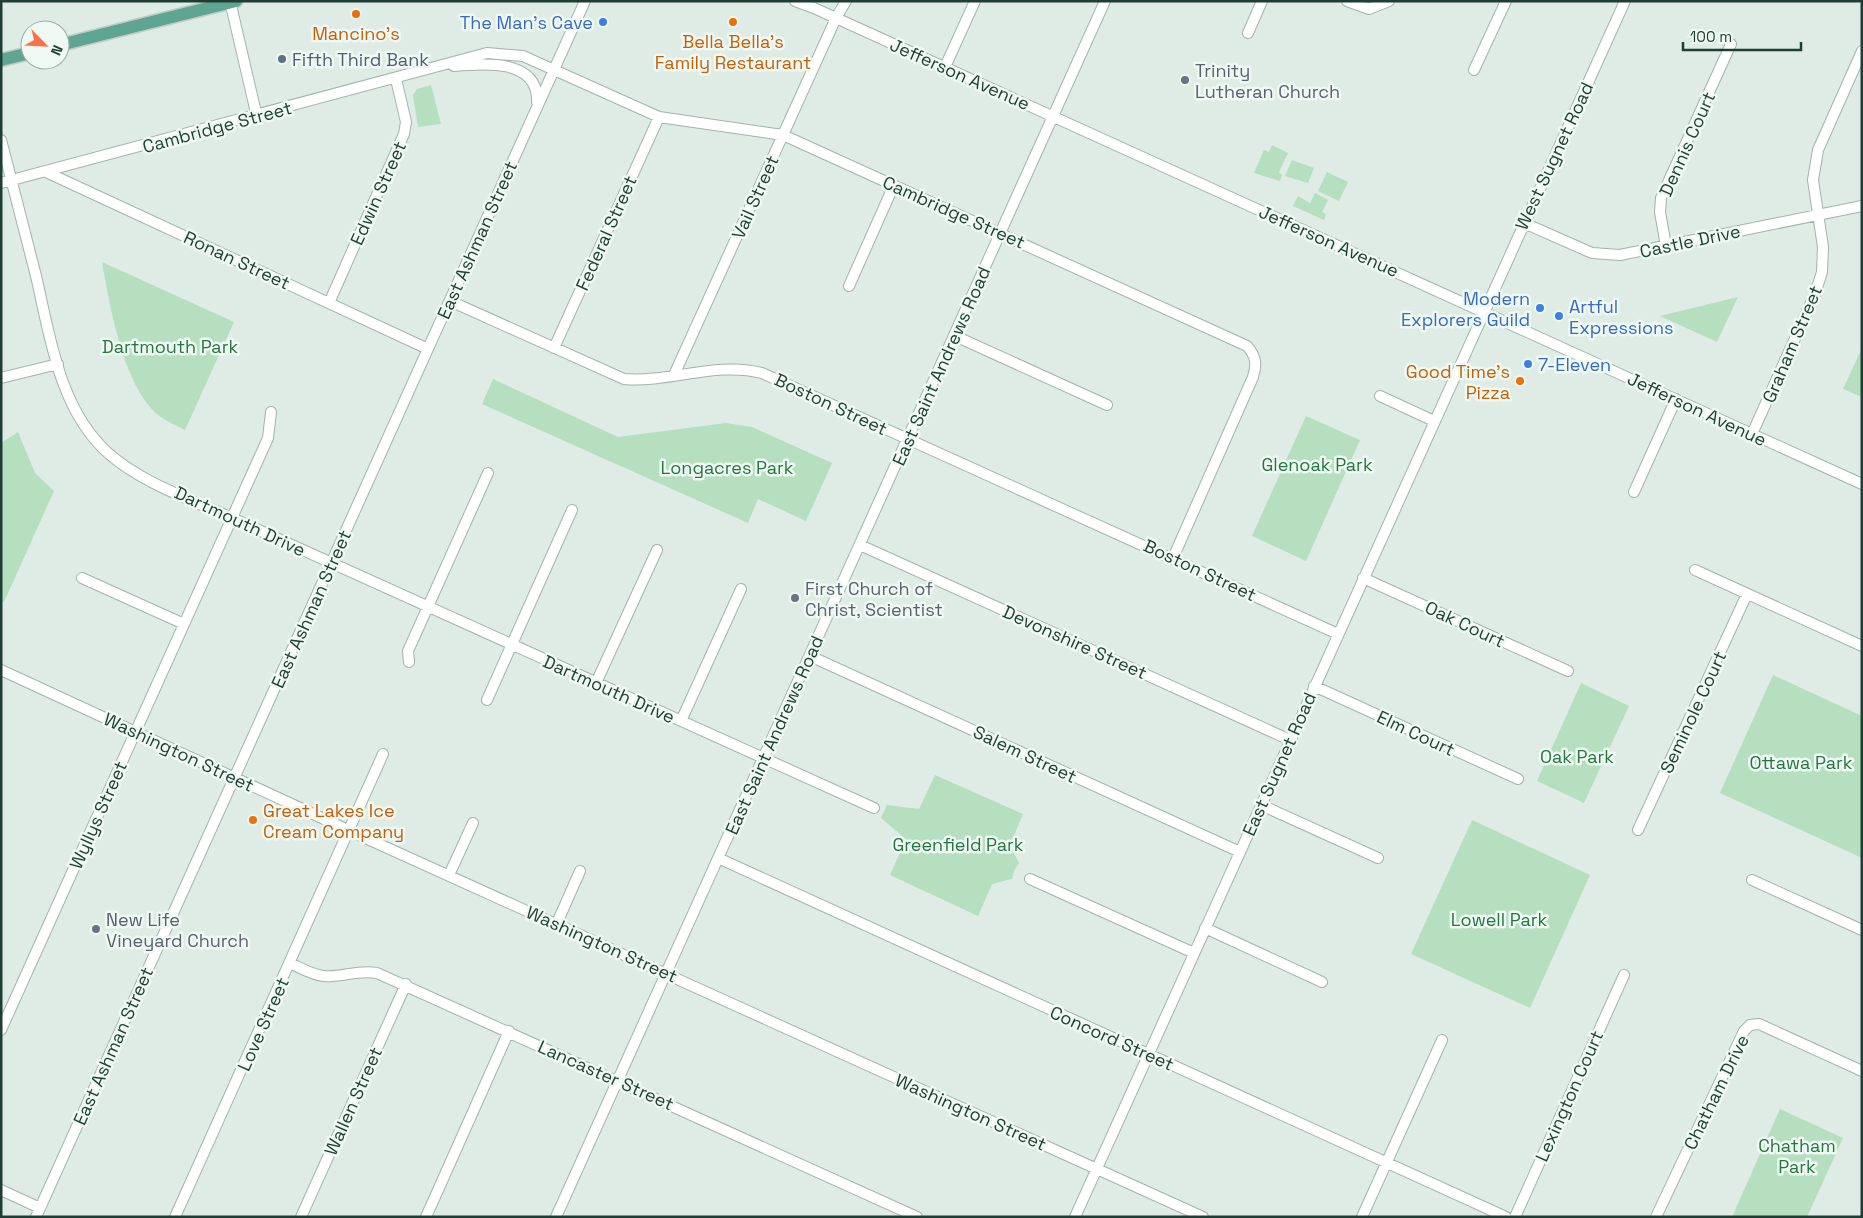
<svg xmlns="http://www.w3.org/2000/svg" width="1863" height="1218" font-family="'Space Grotesk',sans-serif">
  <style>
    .green { fill: #b5dfbf }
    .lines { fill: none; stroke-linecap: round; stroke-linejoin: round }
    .minor-casing { stroke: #a1b4ac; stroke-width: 12 }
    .major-casing { stroke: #c0c9c6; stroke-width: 15 }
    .minor { stroke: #fff; stroke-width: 10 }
    .major { stroke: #5ea691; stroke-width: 12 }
    .food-dot { fill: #e8710a; stroke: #eff8f3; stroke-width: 2 }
    .shop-dot { fill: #3f7fe0; stroke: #eff8f3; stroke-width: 2 }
    .service-dot { fill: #5c6f8a; stroke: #eff8f3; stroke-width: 2 }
    .worship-dot { fill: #6b7280; stroke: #eff8f3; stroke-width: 2 }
    .labels { text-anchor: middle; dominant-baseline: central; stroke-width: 5; stroke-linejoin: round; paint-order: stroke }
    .shop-label { font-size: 18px; fill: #366cbe; stroke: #eff8f3; text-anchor: end }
    .food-label { font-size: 18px; fill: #c56008; stroke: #eff8f3 }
    .service-label { font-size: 18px; fill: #4e5e75; stroke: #eff8f3; text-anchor: start }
    .worship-label { font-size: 18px; fill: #5b616d; stroke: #eff8f3; text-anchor: start }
    .street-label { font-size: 18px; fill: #1e3d34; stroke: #eff8f3 }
    .park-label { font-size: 18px; fill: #257742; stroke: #eff8f3 }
  </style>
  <rect width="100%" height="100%" fill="#deece5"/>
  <path class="green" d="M 431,85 L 441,124 L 418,127 L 413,95 L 417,89 Z
    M 1272,145 L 1288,153 L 1279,172 L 1282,175 L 1280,181 L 1254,173 L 1264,150 L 1269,152 Z
    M 1292,160 L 1314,168 L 1308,183 L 1285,176 Z
    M 1327,172 L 1348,182 L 1339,201 L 1318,191 Z
    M 1315,193 L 1328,200 L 1322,212 L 1326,214 L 1324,220 L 1293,206 L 1298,196 L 1310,203 Z
    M 102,262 L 234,322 L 185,430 C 176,426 166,421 158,415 C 123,385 110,307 102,262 Z
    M 1738,297 L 1717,342 L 1660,316 Z
    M 1862,348 L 1862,397 L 1843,389 Z
    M 493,379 L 618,437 L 726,423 L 752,427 L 832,463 L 806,521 L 758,499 L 748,523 L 482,404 Z
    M 1306,416 L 1360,440 L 1306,561 L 1252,536 Z
    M 18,432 L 35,473 L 54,491 L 4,602 L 1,601 L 1,443 Z
    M 1773,675 L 1862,716 L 1862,858 L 1720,793 Z
    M 1581,683 L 1629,706 L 1584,803 L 1537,781 Z
    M 935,775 L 1023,814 L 1010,845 L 1019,863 L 1014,871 L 1012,879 L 992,884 L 978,916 L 890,875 L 906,839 L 881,818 L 887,805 L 919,809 Z
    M 1472,820 L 1590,875 L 1530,1008 L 1411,954 Z
    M 1780,1109 L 1843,1138 L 1807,1217 L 1732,1217 Z"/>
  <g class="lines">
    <defs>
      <path id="minor" d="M 230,1 L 257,117
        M 795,1 L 814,8 L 1862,484
        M 1347,1 L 1369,9 L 1389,1
        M 1248,33 L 1262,1
        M 454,66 C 485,63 539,59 537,102
        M 945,67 L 975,1
        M 1474,70 L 1506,1
        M 1,140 C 13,185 24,230 36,276 C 50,336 59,409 108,453 C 142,483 190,499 232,518 L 874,808
        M 46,172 L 428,349
        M 1,183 L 487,53 L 523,56 L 659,117 L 783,135 L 1247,346 C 1256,356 1257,364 1253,377 L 1173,558
        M 1524,223 L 1592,253 L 1620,255 L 1862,206
        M 1666,246 L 1660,212 L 1661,198 L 1731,44
        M 849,286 L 894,185
        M 450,301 L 624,379 C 670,383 716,361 762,373 L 1338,634
        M 329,303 L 404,134 L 406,122 L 396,79
        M 955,336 L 1107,405
        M 554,348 L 659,117
        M 674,375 L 836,18 L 846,1
        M 1,378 L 58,364
        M 1380,396 L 1434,421
        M 1752,434 L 1815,294 L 1822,272 L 1823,247 L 1813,180 L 1818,150 L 1862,51
        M 1634,492 L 1676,399
        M 860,545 L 1290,740
        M 1695,570 L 1862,646
        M 82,578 L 184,624
        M 1363,578 L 1568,671
        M 810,656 L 1240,852
        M 409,662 L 408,651 L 488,473
        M 1,670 L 350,831 L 1203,1217
        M 596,683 L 657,550
        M 1314,686 L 1518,779
        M 487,700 L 572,510
        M 681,721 L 741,589
        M 1261,805 L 1378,858
        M 1638,830 L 1747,594
        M 718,858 L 1506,1217
        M 449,875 L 473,823
        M 1030,879 L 1194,953
        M 1752,880 L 1862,930
        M 557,923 L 580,871
        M 1205,928 L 1322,982
        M 290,963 C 301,968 312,975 324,976 C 342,978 358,969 377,973 L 917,1217
        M 1,1030 L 268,438 L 271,412
        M 1,1190 L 40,1208
        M 36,1217 L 585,1
        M 175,1217 L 383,754
        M 301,1217 L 406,984
        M 426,1217 L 509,1031
        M 556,1217 L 1105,1
        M 1075,1217 L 1625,1
        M 1362,1217 L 1442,1040
        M 1515,1217 L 1624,975
        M 1656,1217 L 1744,1031 L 1750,1025 L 1759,1024 L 1862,1071"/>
      <path id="major" d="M 60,45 L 236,1
        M 1,60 L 30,53"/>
    </defs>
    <use href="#minor" class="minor-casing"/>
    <use href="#major" class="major-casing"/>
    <use href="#minor" class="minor"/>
    <use href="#major" class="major"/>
  </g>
  <g class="food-dot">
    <circle cx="356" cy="14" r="5"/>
    <circle cx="733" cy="22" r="5"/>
    <circle cx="1520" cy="381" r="5"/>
    <circle cx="253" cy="820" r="5"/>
  </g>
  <g class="shop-dot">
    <circle cx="603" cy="22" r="5"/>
    <circle cx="1540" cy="308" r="5"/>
    <circle cx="1559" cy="316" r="5"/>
    <circle cx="1528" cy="364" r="5"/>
  </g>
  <circle class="service-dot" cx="282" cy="59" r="5"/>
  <g class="worship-dot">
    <circle cx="1185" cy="80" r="5"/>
    <circle cx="795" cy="598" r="5"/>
    <circle cx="96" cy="929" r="5"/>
  </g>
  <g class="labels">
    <g class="shop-label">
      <text x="593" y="22">The Man's Cave</text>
      <text x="1530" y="298">Modern<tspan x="1530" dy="21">Explorers Guild</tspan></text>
      <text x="1569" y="306" text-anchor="start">Artful<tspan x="1569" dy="21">Expressions</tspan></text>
      <text x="1538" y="364" text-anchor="start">7-Eleven</text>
    </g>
    <g class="food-label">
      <text x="356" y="33">Mancino's</text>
      <text x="733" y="41">Bella Bella's<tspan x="733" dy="21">Family Restaurant</tspan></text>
      <text x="1510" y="371" text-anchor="end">Good Time's<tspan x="1510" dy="21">Pizza</tspan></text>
      <text x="263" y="810" text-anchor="start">Great Lakes Ice<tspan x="263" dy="21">Cream Company</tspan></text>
    </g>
    <g class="service-label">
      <text x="292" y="59">Fifth Third Bank</text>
    </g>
    <g class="worship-label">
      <text x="1195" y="70">Trinity<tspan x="1195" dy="21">Lutheran Church</tspan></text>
      <text x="805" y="588">First Church of<tspan x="805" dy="21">Christ, Scientist</tspan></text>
      <text x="106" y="919">New Life<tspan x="106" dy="21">Vineyard Church</tspan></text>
    </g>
    <g class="street-label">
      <text transform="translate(960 74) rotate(24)">Jefferson Avenue</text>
      <text transform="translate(217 127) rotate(-15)">Cambridge Street</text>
      <text transform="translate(1687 144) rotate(-66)">Dennis Court</text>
      <text transform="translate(1554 156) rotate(-65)">West Sugnet Road</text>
      <text transform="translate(378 193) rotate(-66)">Edwin Street</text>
      <text transform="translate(755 197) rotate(-66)">Vail Street</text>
      <text transform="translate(954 212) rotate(24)">Cambridge Street</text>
      <text transform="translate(606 233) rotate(-66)">Federal Street</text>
      <text transform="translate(477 240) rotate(-66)">East Ashman Street</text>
      <text transform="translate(1329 241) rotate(24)">Jefferson Avenue</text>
      <text transform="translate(1690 241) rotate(-12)">Castle Drive</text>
      <text transform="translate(237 260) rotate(25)">Ronan Street</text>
      <text transform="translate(1792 344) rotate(-67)">Graham Street</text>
      <text transform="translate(941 366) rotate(-66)">East Saint Andrews Road</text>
      <text transform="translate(831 404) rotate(25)">Boston Street</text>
      <text transform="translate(1697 409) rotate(25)">Jefferson Avenue</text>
      <text transform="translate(240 521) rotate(25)">Dartmouth Drive</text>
      <text transform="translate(1200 570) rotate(25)">Boston Street</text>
      <text transform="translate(311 609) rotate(-66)">East Ashman Street</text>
      <text transform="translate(1465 624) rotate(25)">Oak Court</text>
      <text transform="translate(1075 642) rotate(24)">Devonshire Street</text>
      <text transform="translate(609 689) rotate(24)">Dartmouth Drive</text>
      <text transform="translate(1693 712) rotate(-65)">Seminole Court</text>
      <text transform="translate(1416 733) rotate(25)">Elm Court</text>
      <text transform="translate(774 735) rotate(-66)">East Saint Andrews Road</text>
      <text transform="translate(179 752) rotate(25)">Washington Street</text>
      <text transform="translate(1025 754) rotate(25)">Salem Street</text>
      <text transform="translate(1279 764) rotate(-66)">East Sugnet Road</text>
      <text transform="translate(98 815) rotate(-66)">Wyllys Street</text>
      <text transform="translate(602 944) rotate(24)">Washington Street</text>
      <text transform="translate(263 1024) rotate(-66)">Love Street</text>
      <text transform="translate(1112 1038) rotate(24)">Concord Street</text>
      <text transform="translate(113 1046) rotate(-66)">East Ashman Street</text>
      <text transform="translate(606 1075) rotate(24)">Lancaster Street</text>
      <text transform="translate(1716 1092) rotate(-64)">Chatham Drive</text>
      <text transform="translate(1569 1096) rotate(-66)">Lexington Court</text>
      <text transform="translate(353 1101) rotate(-66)">Wallen Street</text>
      <text transform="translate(971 1112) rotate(24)">Washington Street</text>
    </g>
    <g class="park-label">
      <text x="170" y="346">Dartmouth Park</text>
      <text x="1317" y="464">Glenoak Park</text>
      <text x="727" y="467">Longacres Park</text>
      <text x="1577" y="756">Oak Park</text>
      <text x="1801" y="762">Ottawa Park</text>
      <text x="958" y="844">Greenfield Park</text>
      <text x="1499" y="919">Lowell Park</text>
      <text x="1797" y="1145">Chatham<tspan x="1797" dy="21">Park</tspan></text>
    </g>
  </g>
  <rect width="1863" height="1218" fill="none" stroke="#1e3d34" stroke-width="5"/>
  <g transform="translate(45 45) rotate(114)"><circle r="24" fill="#eff8f3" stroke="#9bada7"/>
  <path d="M0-4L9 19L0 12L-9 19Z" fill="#ff7049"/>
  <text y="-8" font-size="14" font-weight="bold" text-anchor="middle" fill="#1e3d34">N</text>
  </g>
  <path d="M1683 42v8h118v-8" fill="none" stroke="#1e3d34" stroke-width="2.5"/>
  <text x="1690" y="42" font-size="15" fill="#1e3d34" stroke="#eff8f3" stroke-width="4" paint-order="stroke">100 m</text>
</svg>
